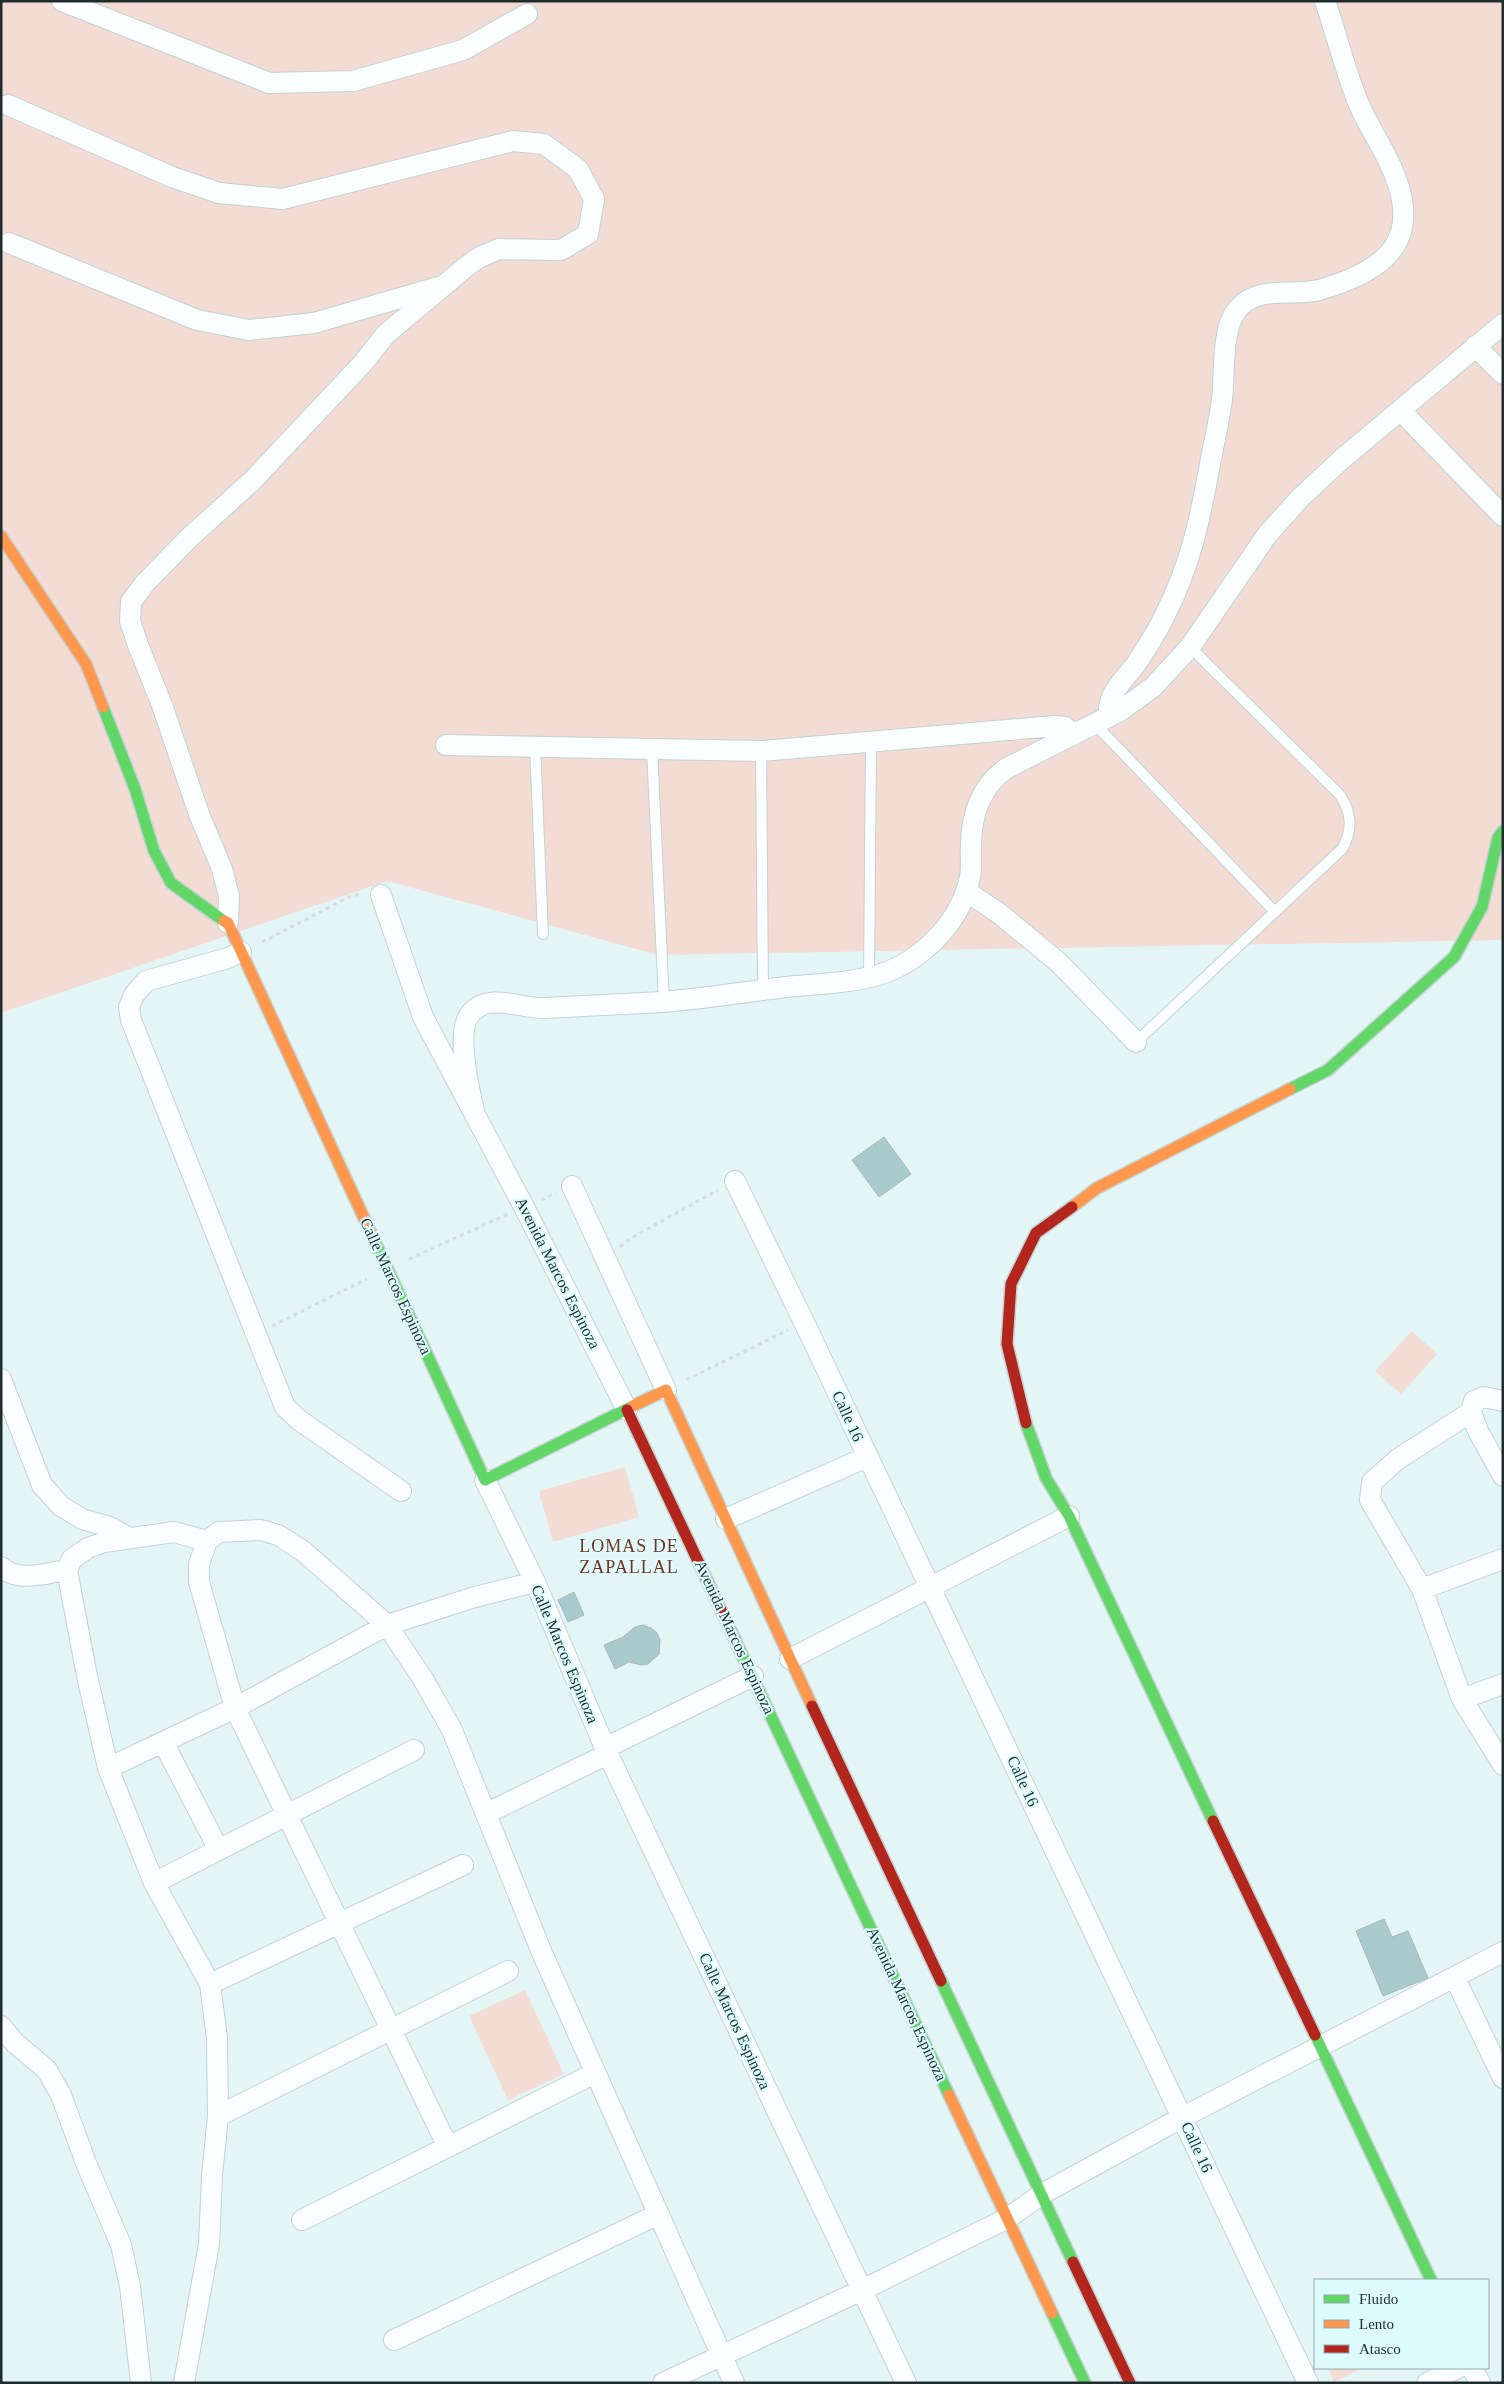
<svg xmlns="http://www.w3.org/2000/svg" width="1504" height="2384" font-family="'Times New Roman',serif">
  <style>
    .green { fill: #f2dcd4 }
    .building { fill: #aacbcd; stroke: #a9b7b8 }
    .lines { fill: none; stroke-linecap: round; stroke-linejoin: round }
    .lane-casing { stroke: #c3d2d3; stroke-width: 12 }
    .street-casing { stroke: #c3d2d3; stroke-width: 22 }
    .fast-casing { stroke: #c3d2d3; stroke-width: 14 }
    .slow-casing { stroke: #c3d2d3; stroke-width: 14 }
    .jam-casing { stroke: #c3d2d3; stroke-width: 14 }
    .path { stroke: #d6dcdc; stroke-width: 3; stroke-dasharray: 4 4; stroke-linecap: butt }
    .lane { stroke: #fbfefe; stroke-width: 10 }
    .street { stroke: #fbfefe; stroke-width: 20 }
    .fast { stroke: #63d668; stroke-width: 11 }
    .slow { stroke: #ff974d; stroke-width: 11 }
    .jam { stroke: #b3261e; stroke-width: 11 }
    .labels { text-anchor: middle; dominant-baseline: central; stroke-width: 4.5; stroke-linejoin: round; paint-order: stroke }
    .street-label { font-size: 16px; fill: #1f2d2e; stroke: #ddfbfd }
    .neighbourhood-label { font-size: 18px; letter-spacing: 1px; fill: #77331f; stroke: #ddfbfd }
  </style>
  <rect width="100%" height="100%" fill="#e4f5f6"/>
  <path class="green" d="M 1,1 L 1503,1 L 1503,940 L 658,955 L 387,881 L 1,1013 Z
    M 1412,1331 L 1437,1354 L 1401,1394 L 1375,1371 Z
    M 625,1467 L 639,1517 L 553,1542 L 539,1491 Z
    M 525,1990 L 564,2074 L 508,2100 L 469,2016 Z
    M 1328,2368 L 1363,2368 L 1334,2382 Z"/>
  <path class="building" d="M 884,1137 L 911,1174 L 879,1197 L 852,1160 Z
    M 574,1592 L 584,1615 L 568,1622 L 558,1600 Z
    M 643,1625 L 651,1628 L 657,1633 L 660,1640 L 659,1654 L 648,1664 L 641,1665 L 629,1662 L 615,1669 L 604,1645 L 623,1637 L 635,1627 Z
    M 1384,1919 L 1392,1937 L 1408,1931 L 1428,1978 L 1383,1996 L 1356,1931 Z"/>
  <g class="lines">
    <defs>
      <path id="lane" d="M 1095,724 L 1275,912
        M 535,746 L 543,934
        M 652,749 L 664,1002
        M 761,751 L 763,990
        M 869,977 L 871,742
        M 1136,1042 L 1342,849 C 1353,830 1352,813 1340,795 L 1190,647"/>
      <path id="street" d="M 62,1 L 269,83 L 353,81 L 463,50 L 527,14
        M 8,105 L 172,177 L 219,193 L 283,199 L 513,141 L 544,144 L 578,169 L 594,199 L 588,234 L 561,250 L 499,249 L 480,257 L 467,266 L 386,334 L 363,363 L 252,481 L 189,538 L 145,583 L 131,602 L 130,621 L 138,645 L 162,705 L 199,814 L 222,869 L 229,896 L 228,923
        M 9,243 L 197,320 L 249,330 L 314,323 L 438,287
        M 1475,346 L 1503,374
        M 1400,410 L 1503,516
        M 1109,717 C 1106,695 1124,680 1136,664 C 1146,649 1157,632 1165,615 C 1191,564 1200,519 1210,464 C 1214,443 1219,421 1222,400 C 1225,375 1221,329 1237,310 C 1257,284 1292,297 1319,290 C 1393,269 1425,235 1388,160 C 1378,139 1364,119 1356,97 C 1344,66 1336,33 1325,1
        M 446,745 L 761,751 L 1055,726 L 1065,727 L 1074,735
        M 966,891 L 1000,914 L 1058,962 L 1136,1042
        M 381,895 L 423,1017 L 524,1207 L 627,1410
        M 241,952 L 228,958 L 146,981 L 134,995 L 129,1007 L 131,1020 L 285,1407 L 299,1420 L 401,1491
        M 474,1111 C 469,1089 455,1030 471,1013 C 490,992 520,1009 545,1008 C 584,1006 623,1004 662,1002 C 700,999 739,993 778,988 C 811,984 846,984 878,975 C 921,962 961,922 970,877 C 972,866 970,856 971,846 C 971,815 981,786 1007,768 L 1120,711 L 1153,687 L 1190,647 L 1267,535 L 1300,498 L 1342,459 L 1503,324
        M 735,1181 L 804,1322 L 1308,2383
        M 572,1186 L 666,1390
        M 1,1379 L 42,1485 L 61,1506 L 82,1519 L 110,1527 L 129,1538
        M 1503,1401 L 1484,1397 L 1474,1401 L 1471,1412 L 1478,1431 L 1503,1476
        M 1471,1412 L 1398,1459 L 1372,1482 L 1370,1500 L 1422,1589 L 1462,1699 L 1503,1765
        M 485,1480 L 535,1582 L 605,1748 L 906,2383
        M 726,1519 L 867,1457
        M 1,1567 C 19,1583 46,1573 67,1570 L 72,1559 L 88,1548 L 104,1542 L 174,1532 L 207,1541
        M 67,1570 L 87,1676 L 108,1768 L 154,1883 L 210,1984 L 217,2038 L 218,2116 L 212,2176 L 209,2244 L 184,2383
        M 1422,1589 L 1503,1559
        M 790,1659 L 1069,1516
        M 1462,1699 L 1503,1684
        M 163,1742 L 219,1850
        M 605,1748 L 753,1676
        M 108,1768 L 235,1708 L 387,1625 L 475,1597 L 535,1582
        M 487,1813 L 608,1754
        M 154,1883 L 414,1750
        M 1455,1978 L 1503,2078
        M 210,1984 L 463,1865
        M 1,2026 L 15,2043 L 47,2070 L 53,2081 L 61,2095 L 86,2163 L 121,2245 L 130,2286 L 141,2383
        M 218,2116 L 508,1971
        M 448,2147 L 235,1708 L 199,1582 L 199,1564 L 207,1541 L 219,1532 L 261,1530 L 278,1535 L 303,1551 L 387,1625 L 423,1679 L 452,1730 L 542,1953 L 734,2383
        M 302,2220 L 595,2073
        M 394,2340 L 659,2214
        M 1472,2368 L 1480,2383
        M 663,2383 L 862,2290 L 1008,2218 L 1042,2194 L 1183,2117 L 1503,1952
        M 1427,2383 L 1458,2368"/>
      <path id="fast" d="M 103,707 L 135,789 L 154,851 L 171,883 L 224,921
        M 1290,1089 L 1328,1070 L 1454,957 L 1482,907 L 1498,838 L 1503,831
        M 375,1242 L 485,1480 L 633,1406
        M 1026,1423 L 1046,1478 L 1069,1516 L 1213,1821
        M 736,1642 L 949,2095
        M 941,1981 L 1073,2262
        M 1315,2035 L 1431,2280
        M 1052,2313 L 1085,2383"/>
      <path id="slow" d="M 1,536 L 86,664 L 103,707
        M 224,921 L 228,923 L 375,1242
        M 1072,1207 L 1097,1188 L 1290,1089
        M 633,1406 L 666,1390 L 812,1706
        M 949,2095 L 1052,2313"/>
      <path id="jam" d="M 627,1410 L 736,1642
        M 1026,1423 L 1007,1344 L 1011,1284 L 1036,1233 L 1072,1207
        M 812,1706 L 941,1981
        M 1213,1821 L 1315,2035
        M 1073,2262 L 1130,2383"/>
    </defs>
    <use href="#lane" class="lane-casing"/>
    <use href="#street" class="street-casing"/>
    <use href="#fast" class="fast-casing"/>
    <use href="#slow" class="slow-casing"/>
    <use href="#jam" class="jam-casing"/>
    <path class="path" d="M 262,942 L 353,895 L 363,895
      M 541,1200 L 556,1193
      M 620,1247 L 633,1237 L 718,1190
      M 409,1259 L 508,1214
      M 272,1326 L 367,1279
      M 686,1380 L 788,1330"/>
    <use href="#lane" class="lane"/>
    <use href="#street" class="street"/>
    <use href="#fast" class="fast"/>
    <use href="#slow" class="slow"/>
    <use href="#jam" class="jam"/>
  </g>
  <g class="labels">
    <g class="street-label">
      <text transform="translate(558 1273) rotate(63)">Avenida Marcos Espinoza</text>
      <text transform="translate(396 1286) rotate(65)">Calle Marcos Espinoza</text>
      <text transform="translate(848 1416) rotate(65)">Calle 16</text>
      <text transform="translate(735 1637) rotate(65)">Avenida Marcos Espinoza</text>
      <text transform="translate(565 1654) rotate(67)">Calle Marcos Espinoza</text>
      <text transform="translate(1023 1781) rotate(65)">Calle 16</text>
      <text transform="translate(907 2004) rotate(65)">Avenida Marcos Espinoza</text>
      <text transform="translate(735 2021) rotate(65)">Calle Marcos Espinoza</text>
      <text transform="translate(1197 2147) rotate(65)">Calle 16</text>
    </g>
    <g class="neighbourhood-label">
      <text x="629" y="1546">LOMAS DE<tspan x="629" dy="21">ZAPALLAL</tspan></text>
    </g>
  </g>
  <rect width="1504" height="2384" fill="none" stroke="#1f2d2e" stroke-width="5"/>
  <rect x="1314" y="2279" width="175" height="90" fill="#ddfbfd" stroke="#91a9aa"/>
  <rect x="1324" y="2295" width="25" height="8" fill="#63d668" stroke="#91a9aa"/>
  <text x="1359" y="2304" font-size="15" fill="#1f2d2e">Fluido</text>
  <rect x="1324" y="2320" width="25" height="8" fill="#ff974d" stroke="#91a9aa"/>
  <text x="1359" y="2329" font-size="15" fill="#1f2d2e">Lento</text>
  <rect x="1324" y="2345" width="25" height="8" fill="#b3261e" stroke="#91a9aa"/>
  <text x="1359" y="2354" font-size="15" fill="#1f2d2e">Atasco</text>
</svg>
